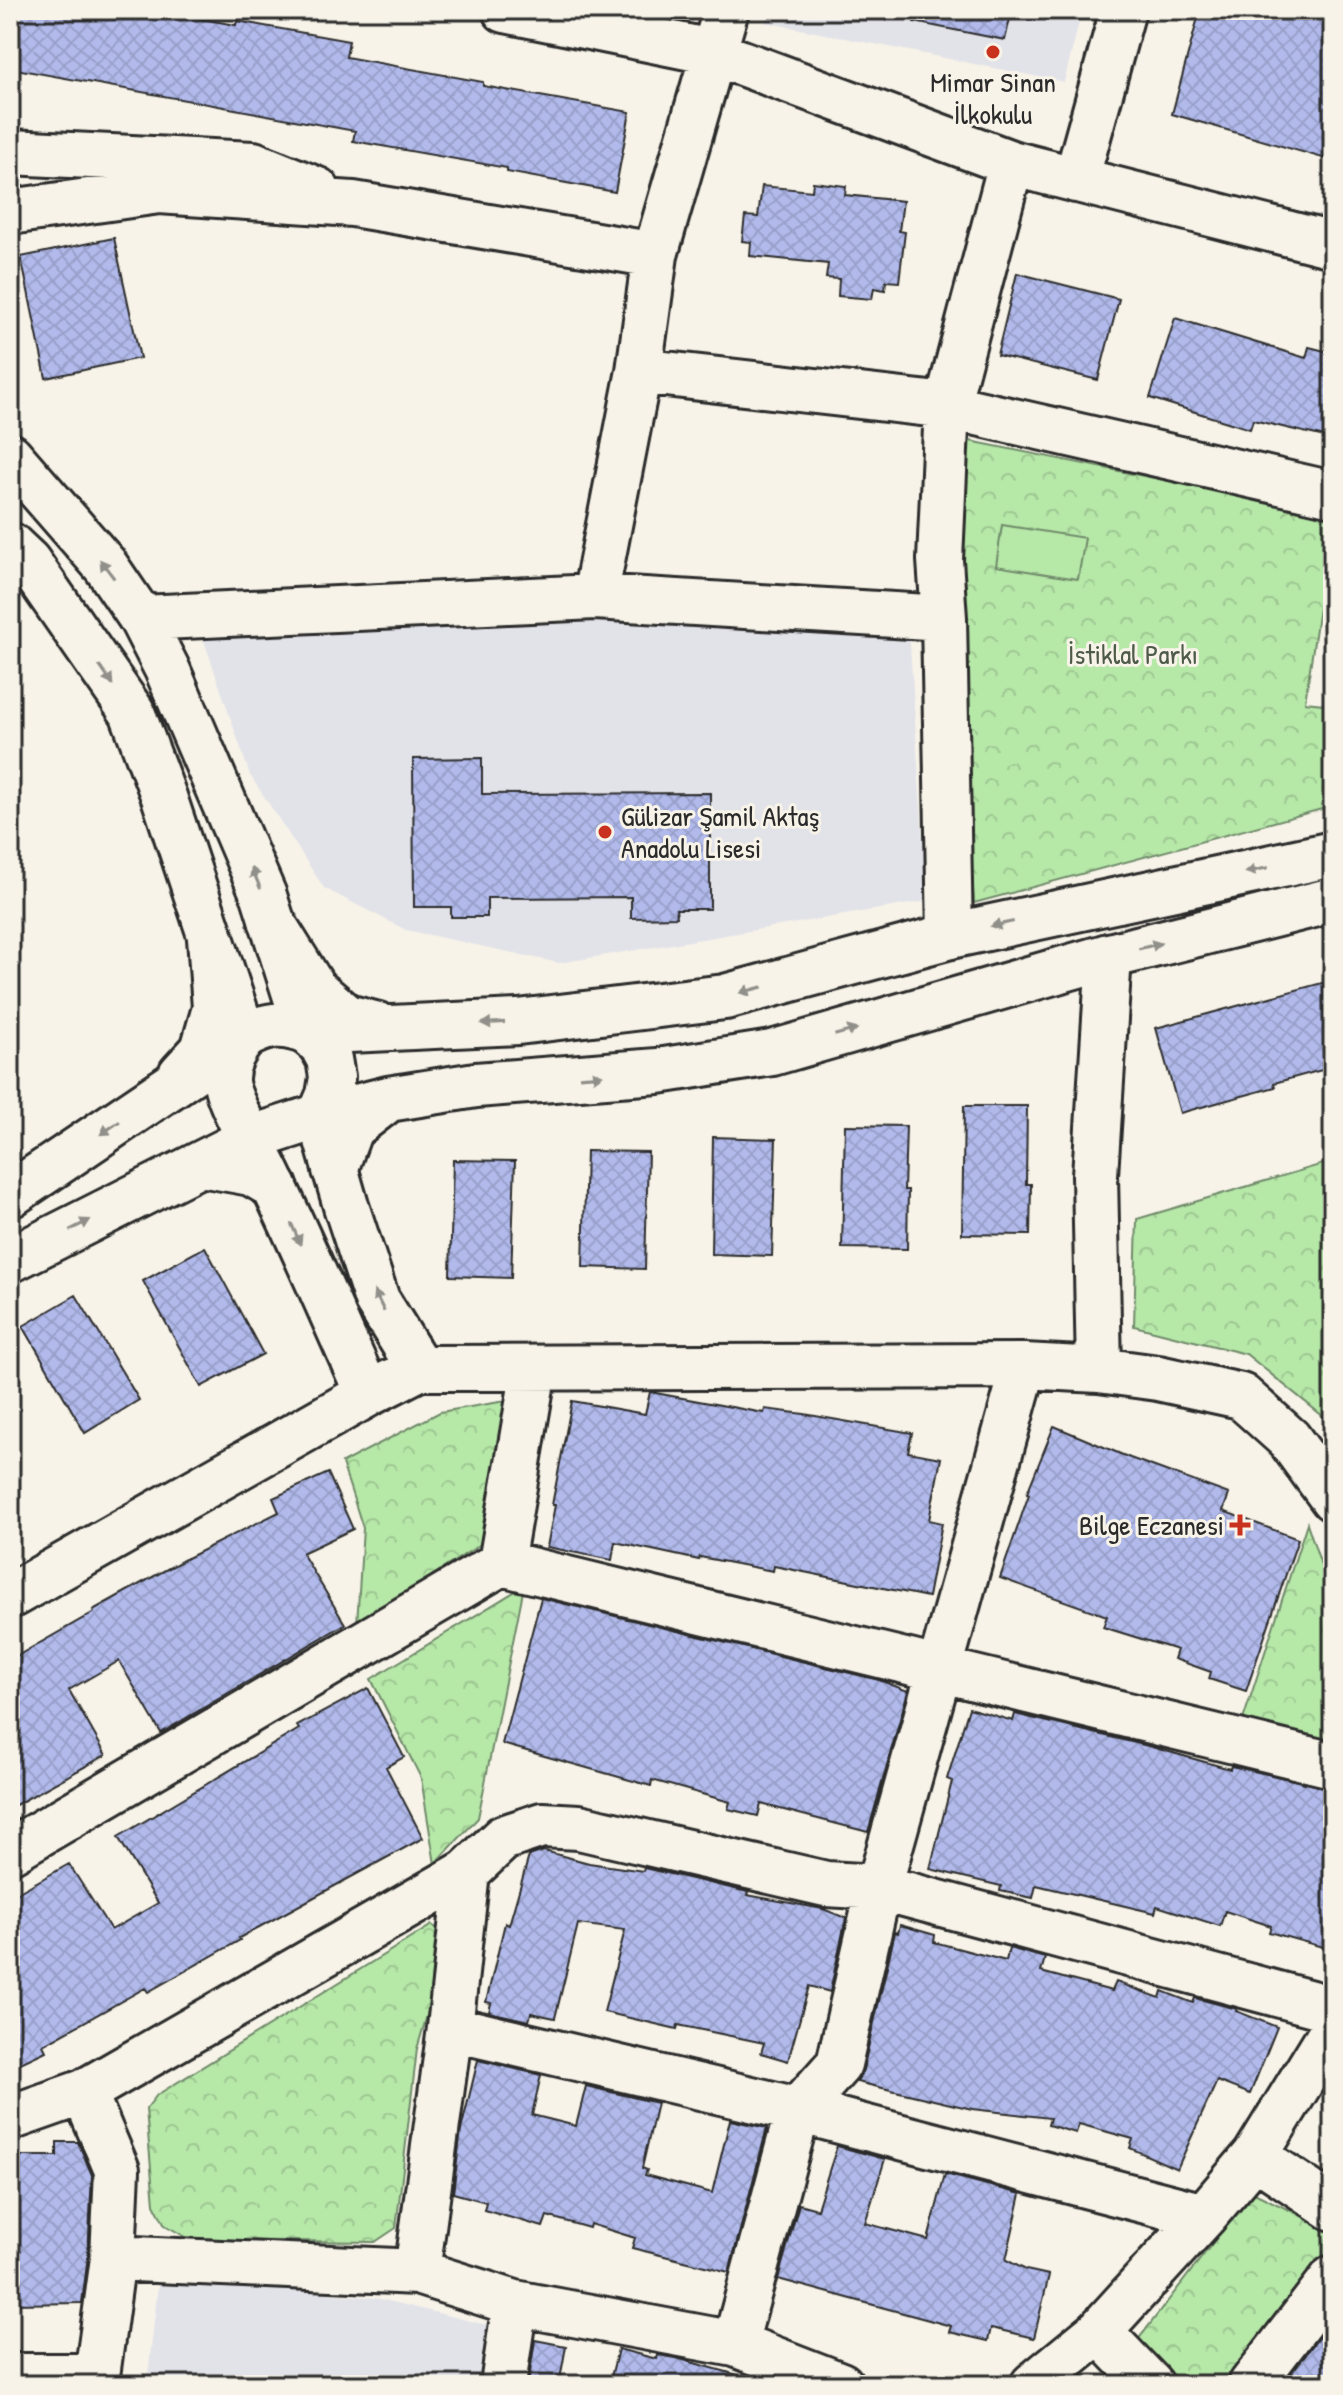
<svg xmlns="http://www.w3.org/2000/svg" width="1343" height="2395" font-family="'Patrick Hand',sans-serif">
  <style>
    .built { fill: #e2e2e9 }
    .forest { fill: url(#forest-crowns); stroke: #708a6a; stroke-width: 2 }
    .garden { fill: #b6e8a8; stroke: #708a6a; stroke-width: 2 }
    .building { fill: url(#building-cross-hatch); stroke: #2b2b2b; stroke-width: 2 }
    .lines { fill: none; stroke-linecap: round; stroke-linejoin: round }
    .minor-casing { stroke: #2b2b2b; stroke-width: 50 }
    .major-casing { stroke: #2b2b2b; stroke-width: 50 }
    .minor { stroke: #f7f3e8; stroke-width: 44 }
    .major { stroke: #f7f3e8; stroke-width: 44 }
    .oneway { fill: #918f8a }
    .poi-dot { fill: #c8321e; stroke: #f7f3e8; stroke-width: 3 }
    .labels { text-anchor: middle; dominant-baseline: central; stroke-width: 6; stroke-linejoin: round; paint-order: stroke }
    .poi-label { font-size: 28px; fill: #2b2b2b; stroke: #f7f3e8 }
    .park-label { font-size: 28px; fill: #4e5a4a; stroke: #f7f3e8 }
  </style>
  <defs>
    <pattern id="forest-crowns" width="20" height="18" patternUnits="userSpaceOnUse" patternTransform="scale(2)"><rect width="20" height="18" fill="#b6e8a8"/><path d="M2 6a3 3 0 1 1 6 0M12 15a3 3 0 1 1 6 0" fill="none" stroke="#9dc791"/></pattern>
    <pattern id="building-cross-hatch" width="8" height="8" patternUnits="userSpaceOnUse" patternTransform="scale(2)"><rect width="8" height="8" fill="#b1baeb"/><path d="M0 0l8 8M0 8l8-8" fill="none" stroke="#98a0ca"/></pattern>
  </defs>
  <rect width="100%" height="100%" fill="#f7f3e8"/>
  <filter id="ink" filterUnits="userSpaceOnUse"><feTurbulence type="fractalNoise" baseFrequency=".0125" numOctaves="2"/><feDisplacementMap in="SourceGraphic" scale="16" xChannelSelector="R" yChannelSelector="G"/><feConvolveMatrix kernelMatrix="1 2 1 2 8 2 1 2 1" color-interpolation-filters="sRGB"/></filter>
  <g filter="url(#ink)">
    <path class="built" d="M 768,10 L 1082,10 L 1064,82 L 765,22 Z
      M 689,607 L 909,631 L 927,901 L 559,963 L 406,930 L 324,888 L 250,775 L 196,617 Z
      M 159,2277 L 376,2298 L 495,2327 L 489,2385 L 147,2385 Z"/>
    <path class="forest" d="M 955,438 L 1333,514 L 1305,702 L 1333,705 L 1333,806 L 974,903 L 944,493 Z
      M 1333,1161 L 1333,1406 L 1324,1417 L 1246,1354 L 1134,1326 L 1137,1219 Z
      M 512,1400 L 481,1544 L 357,1624 L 363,1528 L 342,1463 L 440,1412 Z
      M 1307,1523 L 1333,1601 L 1333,1745 L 1243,1720 Z
      M 524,1586 L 478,1818 L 435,1864 L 421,1778 L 371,1679 Z
      M 432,1925 L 450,1938 L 417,2049 L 396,2228 L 375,2242 L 191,2240 L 165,2225 L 154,2204 L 146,2109 L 157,2095 Z
      M 1252,2192 L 1333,2231 L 1333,2264 L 1239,2385 L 1177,2385 L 1134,2345 Z"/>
    <path class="garden" d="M 1002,525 L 1085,538 L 1078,579 L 996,566 Z"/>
    <path class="building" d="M 10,10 L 153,10 L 236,25 L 237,21 L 349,41 L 346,57 L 483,82 L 483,86 L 630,112 L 615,192 L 507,172 L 507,168 L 353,141 L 355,131 L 10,68 Z
      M 915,10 L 1012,10 L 1005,40 L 914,22 Z
      M 1200,10 L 1333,10 L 1333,161 L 1172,114 Z
      M 813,182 L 846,186 L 845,195 L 903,201 L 899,231 L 905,232 L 899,282 L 886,281 L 885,290 L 874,288 L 872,299 L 838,296 L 839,279 L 826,278 L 828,264 L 750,256 L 751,242 L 742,241 L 745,216 L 758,217 L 762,186 L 812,191 Z
      M 114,238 L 140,358 L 46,378 L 21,257 Z
      M 1017,273 L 1119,299 L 1098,380 L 997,355 Z
      M 1175,318 L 1306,358 L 1309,347 L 1333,353 L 1333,439 L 1253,420 L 1250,429 L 1150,398 Z
      M 482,758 L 482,794 L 710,793 L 710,909 L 676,909 L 677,917 L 631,918 L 631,897 L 487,898 L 487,917 L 451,917 L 451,907 L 414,907 L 413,759 Z
      M 1333,980 L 1333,1067 L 1274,1083 L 1275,1087 L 1180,1113 L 1156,1028 Z
      M 964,1106 L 1027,1106 L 1026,1184 L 1031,1184 L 1030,1235 L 962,1234 Z
      M 845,1125 L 906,1126 L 904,1190 L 908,1190 L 907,1249 L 842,1248 Z
      M 713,1137 L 776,1139 L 772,1256 L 711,1254 Z
      M 586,1151 L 648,1152 L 645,1269 L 583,1267 Z
      M 453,1160 L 515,1161 L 511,1278 L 450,1276 Z
      M 205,1247 L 263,1354 L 201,1387 L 143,1281 Z
      M 76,1295 L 139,1400 L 85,1433 L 23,1326 Z
      M 650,1392 L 764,1413 L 765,1409 L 804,1414 L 912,1433 L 908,1452 L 941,1458 L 929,1520 L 942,1523 L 928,1597 L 774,1566 L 773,1571 L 700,1557 L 699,1560 L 615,1542 L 612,1560 L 547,1547 L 555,1505 L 552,1505 L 572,1401 L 645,1414 Z
      M 1054,1426 L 1130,1458 L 1229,1494 L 1223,1511 L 1298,1539 L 1246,1691 L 1209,1679 L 1211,1672 L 1174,1659 L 1177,1650 L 1103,1627 L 1107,1616 L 1000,1578 L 1029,1494 L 1027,1493 Z
      M 328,1473 L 353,1529 L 302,1553 L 345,1624 L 161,1733 L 119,1661 L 69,1690 L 106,1755 L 10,1808 L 10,1660 L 94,1612 L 93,1610 L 187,1558 L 279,1512 L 273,1498 Z
      M 541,1598 L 879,1680 L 908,1691 L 868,1832 L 761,1804 L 758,1816 L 728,1809 L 730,1802 L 652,1780 L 651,1786 L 502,1744 Z
      M 368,1688 L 404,1757 L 386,1767 L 423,1838 L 239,1938 L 240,1940 L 148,1992 L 145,1988 L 43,2045 L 46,2051 L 10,2068 L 10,1897 L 69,1864 L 111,1930 L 158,1903 L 118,1837 L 299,1729 L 297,1726 Z
      M 969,1708 L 1013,1721 L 1015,1714 L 1148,1746 L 1230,1769 L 1231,1766 L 1333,1789 L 1333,1950 L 1269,1932 L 1271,1926 L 1225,1911 L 1220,1926 L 1157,1906 L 1155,1913 L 1036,1885 L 1033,1898 L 1000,1891 L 1001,1886 L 930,1869 L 952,1781 L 947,1779 Z
      M 544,1851 L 589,1863 L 643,1871 L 644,1868 L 748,1892 L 747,1895 L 823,1909 L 846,1918 L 830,1992 L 809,1986 L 788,2061 L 761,2053 L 764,2043 L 678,2025 L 677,2029 L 604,2012 L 625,1930 L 578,1924 L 555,2018 L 531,2013 L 529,2021 L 489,2012 L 491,2003 L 486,2002 L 505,1923 L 509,1925 L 529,1856 Z
      M 900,1925 L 935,1935 L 934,1942 L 1006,1961 L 1009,1948 L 1045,1958 L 1041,1972 L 1112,1991 L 1116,1982 L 1160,1998 L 1162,1991 L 1193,2003 L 1195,1998 L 1237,2009 L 1236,2011 L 1277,2027 L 1250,2094 L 1217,2081 L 1177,2169 L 1130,2148 L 1133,2139 L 1079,2124 L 1076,2133 L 1048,2125 L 1050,2118 L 972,2109 L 857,2082 L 863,2070 L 895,1932 L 898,1933 Z
      M 478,2060 L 541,2075 L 532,2115 L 576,2126 L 586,2086 L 657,2103 L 642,2168 L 647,2170 L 645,2175 L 712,2193 L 730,2120 L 767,2128 L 729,2272 L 632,2248 L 635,2238 L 590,2224 L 589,2228 L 547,2216 L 543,2227 L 484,2210 L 486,2202 L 453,2193 L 461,2130 Z
      M 57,2142 L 78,2142 L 92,2175 L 88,2256 L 82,2303 L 10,2304 L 10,2169 L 14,2169 L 14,2156 L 57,2156 Z
      M 837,2146 L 885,2159 L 865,2223 L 928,2240 L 945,2174 L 1021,2194 L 1006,2260 L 1026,2270 L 1049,2275 L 1034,2338 L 991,2328 L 988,2341 L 949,2332 L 951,2326 L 778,2279 L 799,2204 L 817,2209 Z
      M 1333,2319 L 1333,2385 L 1282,2385 Z
      M 535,2340 L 566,2346 L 559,2385 L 528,2385 Z
      M 618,2349 L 657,2359 L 658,2355 L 676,2358 L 745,2377 L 744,2385 L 609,2385 Z"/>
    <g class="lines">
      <defs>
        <path id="minor" d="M 505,10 L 712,52 L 1011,163 L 1333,245
          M 10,152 L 253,164 L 317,190
          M 1076,180 L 1123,10
          M 10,212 L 159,191 L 353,204 L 655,255
          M 639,371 L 947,406 L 1333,494
          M 10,456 L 105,565 L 141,618 L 167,669 L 264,896 L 307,1032 L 321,1044 L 329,1059 L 332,1077 L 329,1095 L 320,1116 L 346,1206 L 377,1300 L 419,1368
          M 10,545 L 28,562 L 132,712 L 164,797 L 244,1037 C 233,1050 225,1064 226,1082 C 228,1103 262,1159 272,1182 C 306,1252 336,1324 368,1394
          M 595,597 L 639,371 L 655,255 L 726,10
          M 141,618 L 595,597 L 944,618
          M 950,936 L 944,618 L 940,560 L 947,406 L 1011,163
          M 1099,1370 L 1095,1175 L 1109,956
          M 501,1563 L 534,1369
          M 10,1596 L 368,1394 L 419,1368 L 1024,1366 L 1099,1370 L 1158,1378 L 1241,1396 L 1289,1439 L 1333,1499
          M 10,1851 L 501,1563 L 1333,1765
          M 450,2028 L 798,2110 L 1204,2216
          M 84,2092 L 117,2170 L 113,2258
          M 10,2118 L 84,2092 L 467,1872 L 503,1838 L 542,1825 L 579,1827 L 826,1884 L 879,1887 L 1333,2009
          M 1255,2156 L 1333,2208
          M 417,2272 L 450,2028 L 467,1872
          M 1099,2331 L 1151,2385
          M 735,2344 L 798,2110 L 839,2064 L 879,1887 L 1024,1366
          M 10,2376 L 97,2376 L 113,2258 L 417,2272 L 515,2303 L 735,2344 L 841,2385
          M 503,2385 L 515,2303
          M 1033,2385 L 1099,2331 L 1204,2216 L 1255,2156 L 1333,2029
          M 1251,2385 L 1333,2278"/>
        <path id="major" d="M 271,920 L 314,989 L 347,1017 L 378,1025
          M 181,1074 L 203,1050 L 215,1008 L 210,938
          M 201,1164 L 251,1173 L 275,1187
          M 335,1170 L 350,1129 L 386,1101
          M 10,1195 L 244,1037 C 266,1024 282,1022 307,1032 L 518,1022 L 725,997 L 950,936 L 1333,854
          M 10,1260 L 252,1138 L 320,1116 L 388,1099 L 476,1085 L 658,1071 L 772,1053 L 1109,956 L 1333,900"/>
      </defs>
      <use href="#minor" class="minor-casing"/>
      <use href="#major" class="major-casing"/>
      <use href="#minor" class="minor"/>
      <use href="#major" class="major"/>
    </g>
    <defs><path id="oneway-solid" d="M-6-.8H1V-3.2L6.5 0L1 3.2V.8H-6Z" transform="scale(2)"/></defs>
    <g class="oneway">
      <use href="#oneway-solid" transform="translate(107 569) rotate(-127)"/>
      <use href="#oneway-solid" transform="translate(106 675) rotate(55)"/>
      <use href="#oneway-solid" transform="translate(1257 870) rotate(168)"/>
      <use href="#oneway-solid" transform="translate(256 878) rotate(-113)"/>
      <use href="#oneway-solid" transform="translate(1002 924) rotate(168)"/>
      <use href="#oneway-solid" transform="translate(1150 946) rotate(-14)"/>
      <use href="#oneway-solid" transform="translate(751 990) rotate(165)"/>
      <use href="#oneway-solid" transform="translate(493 1023) rotate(177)"/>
      <use href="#oneway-solid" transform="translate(846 1032) rotate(-16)"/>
      <use href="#oneway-solid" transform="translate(591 1076) rotate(-4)"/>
      <use href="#oneway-solid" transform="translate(110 1128) rotate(146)"/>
      <use href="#oneway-solid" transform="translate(80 1225) rotate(-27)"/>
      <use href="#oneway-solid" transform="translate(296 1234) rotate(66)"/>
      <use href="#oneway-solid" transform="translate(379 1301) rotate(-116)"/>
    </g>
  </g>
  <g class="poi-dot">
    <circle cx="993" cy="52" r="8"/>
    <circle cx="605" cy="832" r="8"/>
    <path d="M1236 1513h8v8h8v8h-8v8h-8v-8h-8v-8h8z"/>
  </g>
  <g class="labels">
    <g class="poi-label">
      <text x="993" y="82">Mimar Sinan<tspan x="993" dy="32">İlkokulu</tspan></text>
      <text x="621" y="816" text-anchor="start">Gülizar Şamil Aktaş<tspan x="621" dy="32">Anadolu Lisesi</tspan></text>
      <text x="1224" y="1525" text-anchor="end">Bilge Eczanesi</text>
    </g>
    <g class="park-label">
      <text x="1133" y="654">İstiklal Parkı</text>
    </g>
  </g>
  <rect width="1343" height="2395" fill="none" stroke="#f7f3e8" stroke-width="40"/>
  <rect x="20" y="20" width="1303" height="2355" fill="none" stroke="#2b2b2b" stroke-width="3" filter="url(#ink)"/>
</svg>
